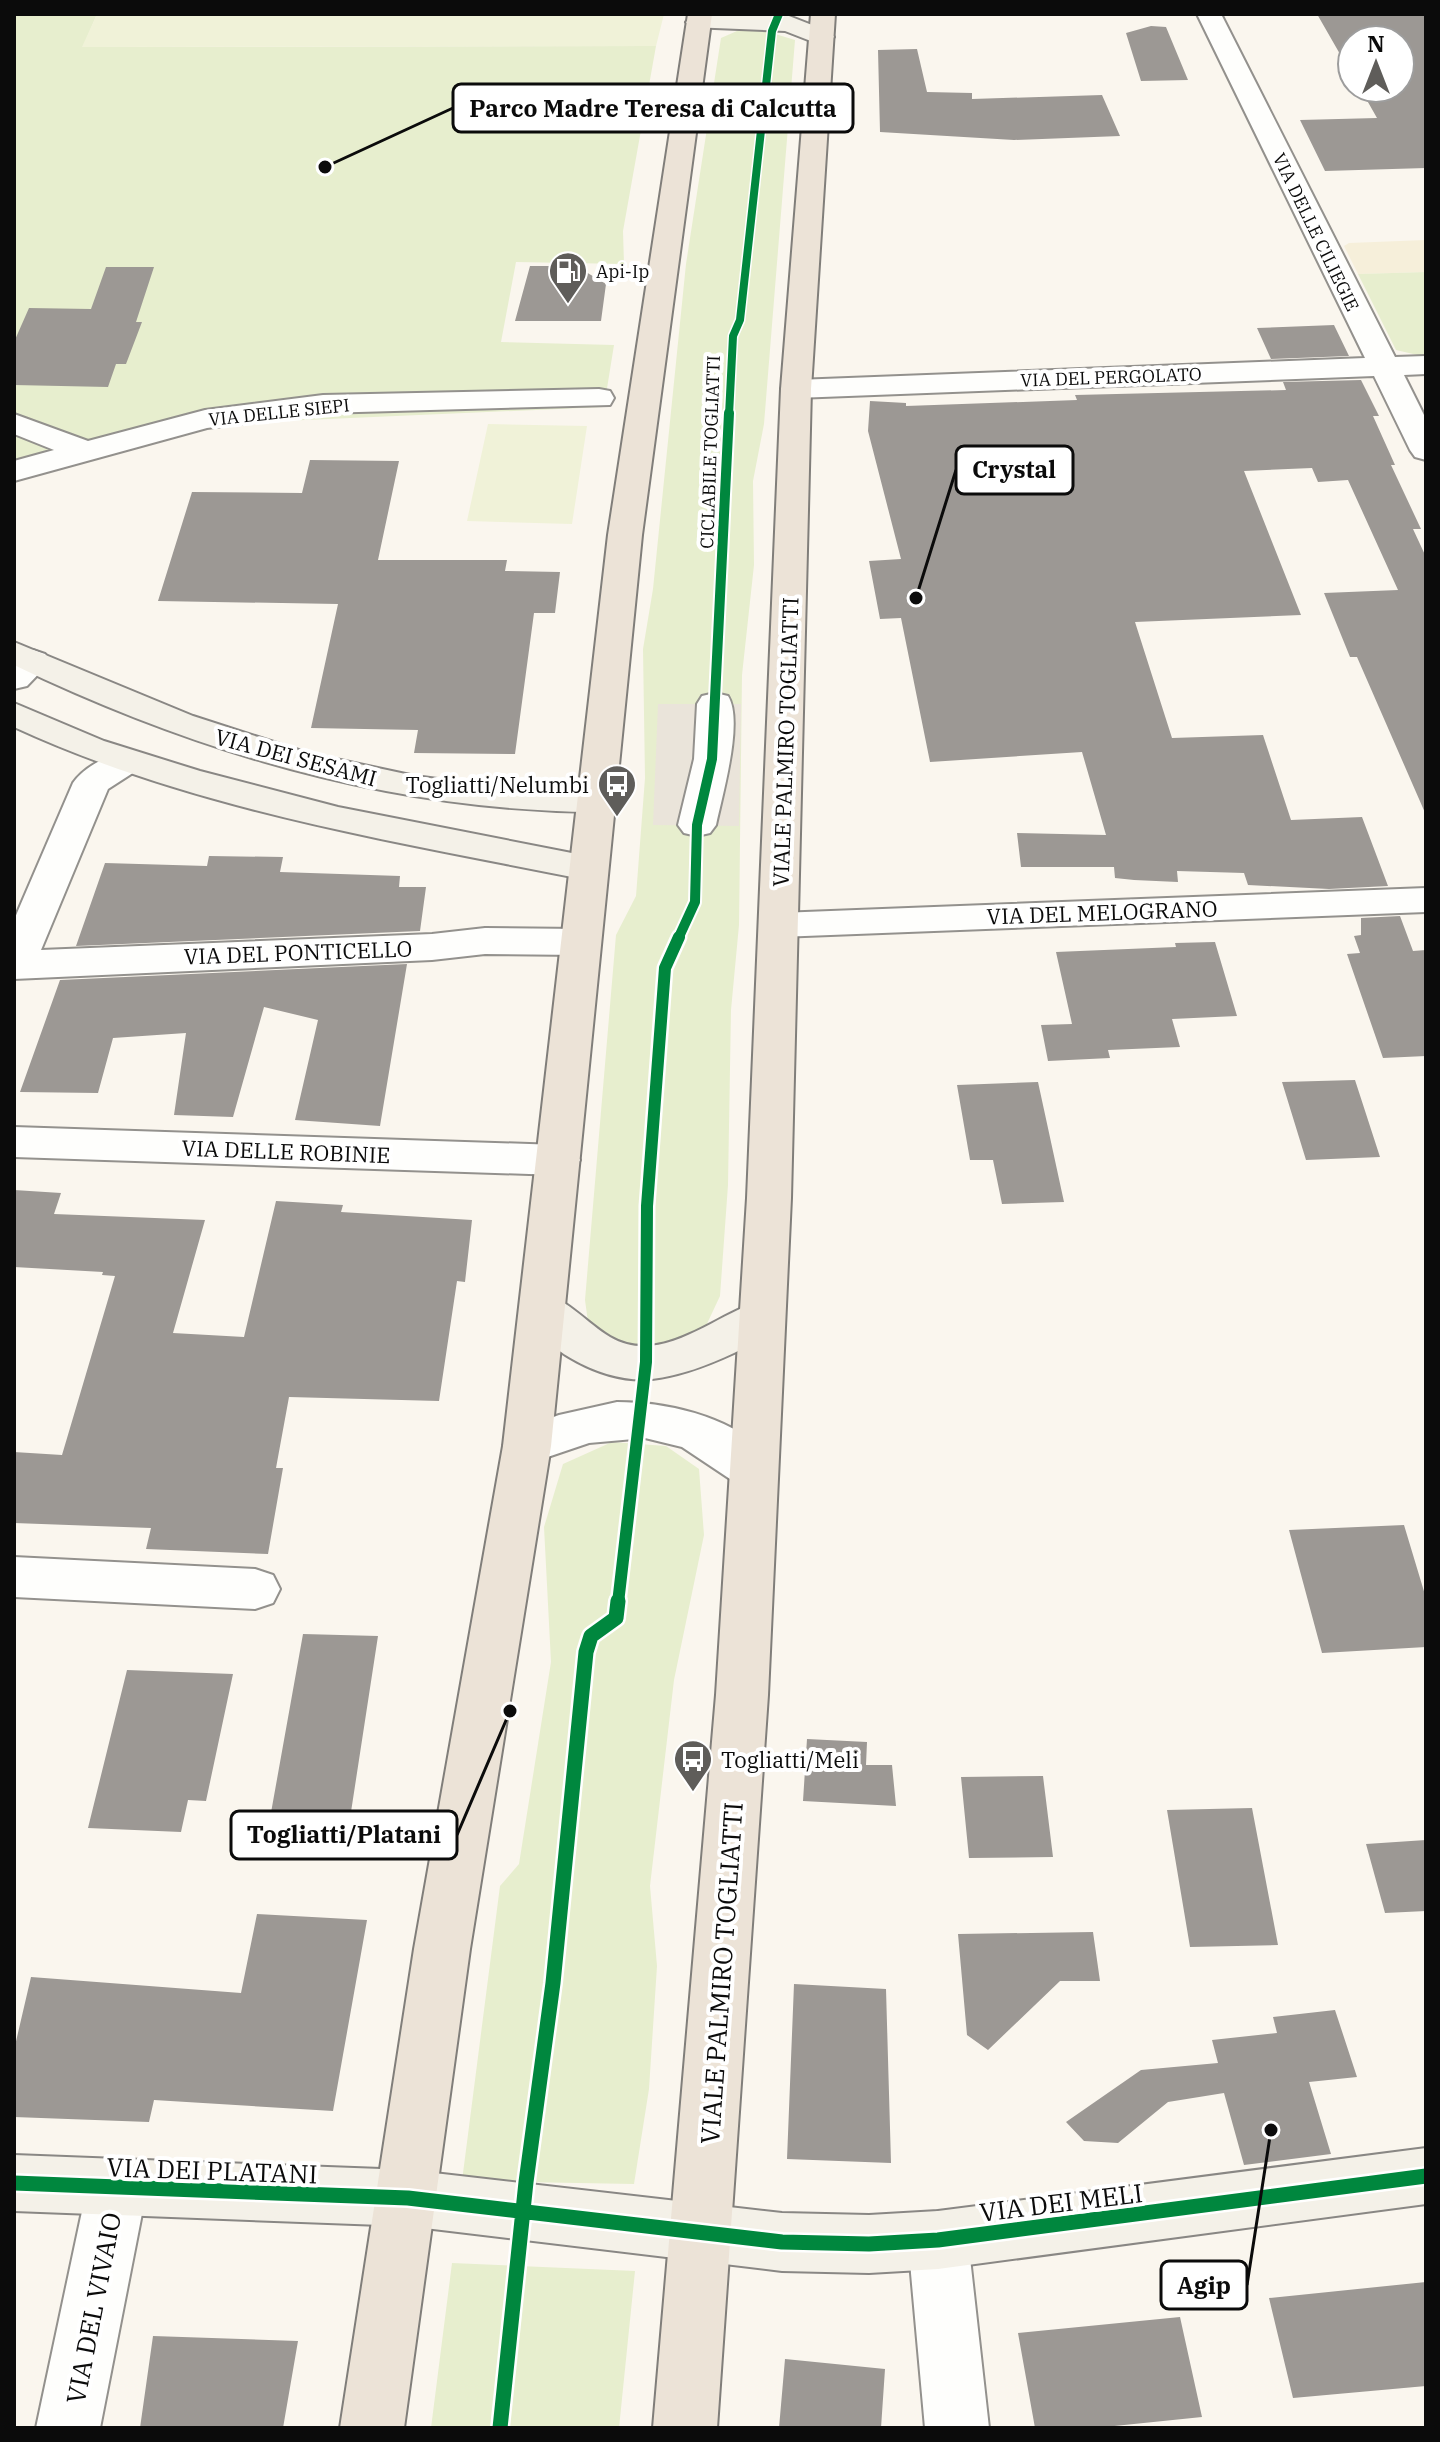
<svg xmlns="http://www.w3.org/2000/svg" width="1440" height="2442" font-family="'IBM Plex Serif',serif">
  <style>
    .farmland { fill: #f6efda }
    .green { fill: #e7eece }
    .pitch { fill: #f0f2d8 }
    .plaza { fill: #eae4da }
    .building { fill: #9c9894 }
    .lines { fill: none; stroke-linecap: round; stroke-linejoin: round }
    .street-casing { stroke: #93918d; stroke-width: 4 }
    .secondary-casing { stroke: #898784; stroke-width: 4 }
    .primary-casing { stroke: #807e7a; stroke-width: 4 }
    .street { fill: #fefefc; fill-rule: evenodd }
    .secondary { fill: #f4f1e8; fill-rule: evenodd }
    .primary { fill: #ece3d7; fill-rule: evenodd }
    .cycleway-far3-casing { stroke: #fff; stroke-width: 11 }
    .cycleway-far2-casing { stroke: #fff; stroke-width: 14 }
    .cycleway-far1-casing { stroke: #fff; stroke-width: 17 }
    .cycleway-casing { stroke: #fff; stroke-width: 20 }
    .cycleway-far3 { stroke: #00873e; stroke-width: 8 }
    .cycleway-far2 { stroke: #00873e; stroke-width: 10 }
    .cycleway-far1 { stroke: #00873e; stroke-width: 12 }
    .cycleway { stroke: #00873e; stroke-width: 15 }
    .labels { text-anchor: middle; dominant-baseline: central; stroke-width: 8; stroke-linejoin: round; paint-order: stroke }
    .far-street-label { font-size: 18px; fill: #0b0b0b; stroke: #fff }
    .far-poi-label { font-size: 18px; fill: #0b0b0b; stroke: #fff; text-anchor: start }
    .street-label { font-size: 22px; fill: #0b0b0b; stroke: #fff }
    .poi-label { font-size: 22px; fill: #0b0b0b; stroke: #fff; text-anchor: end }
    .near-street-label { font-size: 26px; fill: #0b0b0b; stroke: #fff }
    .leader { fill: none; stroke: #0b0b0b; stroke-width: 3 }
    .callout-dot { fill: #0b0b0b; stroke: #fff; stroke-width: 3 }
    .callout { fill: #fff; stroke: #0b0b0b; stroke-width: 3 }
    .callout-label { font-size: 24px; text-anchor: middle; font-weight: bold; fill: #0b0b0b }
  </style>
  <rect width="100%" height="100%" fill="#faf6ee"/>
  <path class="farmland" d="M 1426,240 L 1426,272 L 1358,274 L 1344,246 L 1349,243 Z"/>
  <path class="green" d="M 14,14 L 97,14 L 83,47 L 656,46 L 623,231 L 624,264 L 516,262 L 501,342 L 614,345 L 604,407 L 213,424 L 142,442 L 14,483 Z
    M 759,29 L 795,40 L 764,424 L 753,481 L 754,565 L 742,675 L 739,925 L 731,1010 L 728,1185 L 720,1296 L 705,1328 L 679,1344 L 640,1349 L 610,1340 L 588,1322 L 585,1300 L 616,935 L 636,896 L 645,778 L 643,649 L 653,589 L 686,264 L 721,38 L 737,31 Z
    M 1426,272 L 1426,357 L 1396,350 L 1358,274 Z
    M 612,1442 L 666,1446 L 699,1469 L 704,1535 L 674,1680 L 650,1886 L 657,1966 L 649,2089 L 634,2184 L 462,2181 L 500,1886 L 519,1864 L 551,1662 L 544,1527 L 563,1464 Z
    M 452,2263 L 635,2271 L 619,2428 L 431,2428 Z"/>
  <path class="pitch" d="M 97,14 L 664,14 L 656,46 L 82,47 Z
    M 488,424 L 587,426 L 572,524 L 467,521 Z"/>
  <path class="plaza" d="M 658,704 L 741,704 L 739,826 L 653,825 Z"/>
  <path class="building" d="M 1317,14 L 1426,14 L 1426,168 L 1325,171 L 1300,120 L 1377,118 L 1360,88 L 1400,88 L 1400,40 L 1352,40 L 1352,75 Z
    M 1151,26 L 1166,27 L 1188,80 L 1141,81 L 1126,33 Z
    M 917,49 L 927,92 L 972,93 L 972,99 L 1102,95 L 1120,136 L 1014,140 L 880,132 L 878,50 Z
    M 530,266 L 576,266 L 606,284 L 601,321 L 515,321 Z
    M 106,267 L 154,267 L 136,322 L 142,322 L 126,364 L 116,364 L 108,387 L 14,385 L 14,342 L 29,308 L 91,309 Z
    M 1334,325 L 1349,356 L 1271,359 L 1257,328 Z
    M 1361,380 L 1379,416 L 1373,416 L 1395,465 L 1391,465 L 1421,529 L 1413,529 L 1426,557 L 1426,815 L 1357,657 L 1350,657 L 1324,593 L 1398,590 L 1348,480 L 1318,482 L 1312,468 L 1244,471 L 1301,615 L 1135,622 L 1172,738 L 1263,735 L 1291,820 L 1362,817 L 1388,886 L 1329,889 L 1248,885 L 1244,873 L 1177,871 L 1178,882 L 1134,880 L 1115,878 L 1114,867 L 1021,867 L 1017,833 L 1106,835 L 1082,752 L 930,762 L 901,618 L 880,619 L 869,561 L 901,559 L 868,431 L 870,401 L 906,403 L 906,406 L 1077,400 L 1075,395 L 1286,390 L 1283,382 Z
    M 310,460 L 399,461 L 378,560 L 507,560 L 505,571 L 560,572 L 555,613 L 534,613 L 515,754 L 414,753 L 418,730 L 311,728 L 338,604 L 158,601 L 192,492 L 302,493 Z
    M 209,856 L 283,857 L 280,872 L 400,876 L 399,887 L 426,887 L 420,931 L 76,946 L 105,863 L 207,866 Z
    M 1400,916 L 1413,951 L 1426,950 L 1426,1056 L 1383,1058 L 1347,954 L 1360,953 L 1354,936 L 1361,935 L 1361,918 Z
    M 1215,942 L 1237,1016 L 1172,1019 L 1180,1047 L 1108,1050 L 1110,1058 L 1048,1061 L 1041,1025 L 1072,1024 L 1056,952 L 1176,947 L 1175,943 Z
    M 407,964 L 380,1126 L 295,1120 L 318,1020 L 264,1007 L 233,1117 L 174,1115 L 186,1033 L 113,1038 L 98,1093 L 20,1092 L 60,980 Z
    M 1355,1080 L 1380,1157 L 1306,1160 L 1282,1082 Z
    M 1038,1082 L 1064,1202 L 1002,1204 L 993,1160 L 970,1160 L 957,1085 Z
    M 14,1190 L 61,1193 L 54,1214 L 205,1220 L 173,1333 L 244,1337 L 276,1201 L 343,1205 L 341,1212 L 472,1220 L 465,1282 L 457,1281 L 439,1401 L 289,1397 L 276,1468 L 283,1468 L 268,1554 L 146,1549 L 151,1528 L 14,1523 L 14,1452 L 62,1455 L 115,1276 L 102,1275 L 103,1272 L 14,1267 Z
    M 1404,1525 L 1426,1598 L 1426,1647 L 1322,1653 L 1289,1530 Z
    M 303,1634 L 378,1636 L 347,1838 L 267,1835 Z
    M 127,1670 L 233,1674 L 206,1801 L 188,1800 L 181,1832 L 88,1828 Z
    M 807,1739 L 867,1742 L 866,1765 L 892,1765 L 896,1806 L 803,1801 Z
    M 1043,1776 L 1053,1857 L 969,1858 L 961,1777 Z
    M 1252,1808 L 1278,1945 L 1190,1947 L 1167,1810 Z
    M 1426,1840 L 1426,1911 L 1385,1913 L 1366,1844 Z
    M 257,1914 L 367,1920 L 333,2111 L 154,2100 L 149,2122 L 14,2117 L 14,2050 L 31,1977 L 241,1993 Z
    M 1093,1932 L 1100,1981 L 1060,1981 L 988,2050 L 967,2035 L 958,1934 Z
    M 794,1984 L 886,1989 L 891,2163 L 787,2159 Z
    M 1335,2010 L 1357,2077 L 1309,2082 L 1331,2154 L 1244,2165 L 1224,2093 L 1168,2102 L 1118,2143 L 1084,2141 L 1066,2122 L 1141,2070 L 1218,2063 L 1212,2040 L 1277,2033 L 1273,2017 Z
    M 1426,2282 L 1426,2386 L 1293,2398 L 1269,2298 Z
    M 1180,2317 L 1202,2417 L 1095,2428 L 1035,2428 L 1018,2333 Z
    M 153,2336 L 298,2341 L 283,2428 L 140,2428 Z
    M 785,2359 L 885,2369 L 881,2428 L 779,2428 Z"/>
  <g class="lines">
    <defs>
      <path id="street" d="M 1197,14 L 1221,14 L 1395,357 L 1426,356 L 1426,374 L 1404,375 L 1426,419 L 1426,460 L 1415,457 L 1410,450 L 1374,376 L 796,398 L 785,396 L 781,389 L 785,382 L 796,380 L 1365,358 Z
        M 599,389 L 610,391 L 614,398 L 610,405 L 323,413 L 207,428 L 14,481 L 14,461 L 54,450 L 14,434 L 14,414 L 88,441 L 205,410 L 323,395 Z
        M 33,650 L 45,654 L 51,661 L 27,686 L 14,689 L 14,659 Z
        M 715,693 L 728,696 C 744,721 722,796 716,825 L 710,833 L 697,836 L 684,833 L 678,825 L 694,759 L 697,704 L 702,696 Z
        M 126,750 L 139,753 L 144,761 L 139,769 L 108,789 L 41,950 L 432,934 L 485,928 L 580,929 L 594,933 L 600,942 L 594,951 L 580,955 L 485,954 L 432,960 L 14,979 L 14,920 L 73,783 C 84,767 108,755 126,750 Z
        M 1426,888 L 1426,912 L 779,937 L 765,934 L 759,925 L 765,916 L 779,913 Z
        M 14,1127 L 558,1145 L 573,1149 L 580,1160 L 573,1171 L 558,1175 L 14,1157 Z
        M 617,1402 C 670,1402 749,1419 777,1470 L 770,1483 L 753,1488 L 736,1483 L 682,1447 L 645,1438 L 589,1443 L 527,1464 L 510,1459 L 503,1446 L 510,1433 L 559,1415 Z
        M 14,1557 L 255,1569 L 273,1575 L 280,1589 L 273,1603 L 255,1609 L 14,1597 Z
        M 117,2160 L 138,2168 L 147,2188 L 100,2428 L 36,2428 L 87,2188 L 96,2168 Z
        M 938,2211 L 959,2219 L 968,2240 L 989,2428 L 925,2428 L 908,2240 L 917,2219 Z"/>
      <path id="secondary" d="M 699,14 L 789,16 L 830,32 L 834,37 L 821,45 L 785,31 L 690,27 L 686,22 Z
        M 14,642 L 193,716 L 308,753 L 415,776 L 475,784 L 594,790 L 607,793 L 613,801 L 607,809 L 594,812 C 390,810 197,753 14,665 Z
        M 14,703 L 104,741 L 200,771 L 338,807 L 587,856 L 601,860 L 606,868 L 601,876 L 587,880 C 394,841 194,810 14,727 Z
        M 544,1293 C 569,1301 587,1323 610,1337 C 661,1367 714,1315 760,1301 L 776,1306 L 783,1318 C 773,1336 752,1344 734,1353 C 708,1365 680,1376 652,1379 C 604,1384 544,1351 521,1310 L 528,1298 Z
        M 1426,2148 L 1426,2204 L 938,2269 L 869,2273 L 782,2271 L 408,2226 L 14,2211 L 14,2155 L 408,2170 L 782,2213 L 869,2215 L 938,2211 Z"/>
      <path id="primary" d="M 688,14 L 712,14 L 642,535 L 551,1446 L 470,1949 L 404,2428 L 340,2428 L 414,1949 L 503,1446 L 608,535 Z
        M 811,14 L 835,14 L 811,389 L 791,1198 L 768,1695 L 717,2428 L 653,2428 L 716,1695 L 747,1198 L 781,389 Z"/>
    </defs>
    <use href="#street" class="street-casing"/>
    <use href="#secondary" class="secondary-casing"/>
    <use href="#primary" class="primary-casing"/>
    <use href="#street" class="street"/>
    <use href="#secondary" class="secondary"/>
    <use href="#primary" class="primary"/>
    <defs>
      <path id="cycleway-far3" d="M 729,415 L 733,336 L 740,320 L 772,31 L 779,14"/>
      <path id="cycleway-far2" d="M 678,939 L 695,902 L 697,825 L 712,759 L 729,413"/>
      <path id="cycleway-far1" d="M 618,1603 L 646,1362 L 647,1206 L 665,968 L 679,937"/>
      <path id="cycleway" d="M 14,2183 L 408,2198 L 782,2242 L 869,2244 L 938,2240 L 1426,2176
        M 500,2428 L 526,2182 L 553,1983 L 586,1652 L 591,1636 L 616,1618 L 618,1601"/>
    </defs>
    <use href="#cycleway-far3" class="cycleway-far3-casing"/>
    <use href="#cycleway-far2" class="cycleway-far2-casing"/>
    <use href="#cycleway-far1" class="cycleway-far1-casing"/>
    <use href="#cycleway" class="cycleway-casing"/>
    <use href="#cycleway-far3" class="cycleway-far3"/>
    <use href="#cycleway-far2" class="cycleway-far2"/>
    <use href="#cycleway-far1" class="cycleway-far1"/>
    <use href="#cycleway" class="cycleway"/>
  </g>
  <defs>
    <symbol id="fuel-pin" viewBox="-11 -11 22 30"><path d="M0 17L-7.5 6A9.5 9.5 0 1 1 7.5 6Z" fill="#5f5d5a" stroke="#fff"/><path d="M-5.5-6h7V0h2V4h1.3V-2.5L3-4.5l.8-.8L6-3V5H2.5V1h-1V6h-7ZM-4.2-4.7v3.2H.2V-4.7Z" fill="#fff"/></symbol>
    <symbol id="bus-pin" viewBox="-11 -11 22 30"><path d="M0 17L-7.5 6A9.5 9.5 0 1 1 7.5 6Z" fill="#5f5d5a" stroke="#fff"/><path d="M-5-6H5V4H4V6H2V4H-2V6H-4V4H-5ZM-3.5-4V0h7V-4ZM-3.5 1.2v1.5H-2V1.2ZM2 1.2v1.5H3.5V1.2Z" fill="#fff"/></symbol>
  </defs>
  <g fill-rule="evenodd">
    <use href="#fuel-pin" x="546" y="249" width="44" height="60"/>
    <use href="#bus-pin" x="595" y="762" width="44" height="60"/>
    <use href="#bus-pin" x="671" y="1737" width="44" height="60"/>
  </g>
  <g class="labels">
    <g class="far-street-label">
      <text transform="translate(1316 232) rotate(64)">VIA DELLE CILIEGIE</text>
      <text transform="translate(1111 377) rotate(-2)">VIA DEL PERGOLATO</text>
      <text transform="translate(279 412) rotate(-6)">VIA DELLE SIEPI</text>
      <text transform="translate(710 452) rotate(-88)">CICLABILE TOGLIATTI</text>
    </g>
    <g class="far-poi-label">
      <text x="596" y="271">Api-Ip</text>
    </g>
    <g class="street-label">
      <text transform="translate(785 742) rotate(-88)">VIALE PALMIRO TOGLIATTI</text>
      <text transform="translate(296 757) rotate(15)">VIA DEI SESAMI</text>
      <text transform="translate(1102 912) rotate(-2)">VIA DEL MELOGRANO</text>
      <text transform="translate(298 952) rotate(-2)">VIA DEL PONTICELLO</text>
      <text transform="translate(286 1151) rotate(2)">VIA DELLE ROBINIE</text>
    </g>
    <g class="poi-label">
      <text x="589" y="784">Togliatti/Nelumbi</text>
      <text x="721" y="1759" text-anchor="start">Togliatti/Meli</text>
    </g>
    <g class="near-street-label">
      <text transform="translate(721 1973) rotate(-86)">VIALE PALMIRO TOGLIATTI</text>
      <text transform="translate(212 2170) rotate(2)">VIA DEI PLATANI</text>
      <text transform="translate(1061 2202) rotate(-7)">VIA DEI MELI</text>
      <text transform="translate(93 2308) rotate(-79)">VIA DEL VIVAIO</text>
    </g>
  </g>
  <path class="leader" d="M325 167L453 108M916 598L956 470M510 1711L457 1835M1271 2130L1247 2285"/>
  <g class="callout-dot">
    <circle cx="325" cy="167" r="8"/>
    <circle cx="916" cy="598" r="8"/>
    <circle cx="510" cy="1711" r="8"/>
    <circle cx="1271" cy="2130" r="8"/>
  </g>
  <g class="callout">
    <rect x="453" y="84" width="400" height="48" rx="8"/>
    <rect x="956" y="446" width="117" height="48" rx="8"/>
    <rect x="231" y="1811" width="226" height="48" rx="8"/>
    <rect x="1161" y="2261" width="86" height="48" rx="8"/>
  </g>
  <g class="callout-label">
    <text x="653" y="117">Parco Madre Teresa di Calcutta</text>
    <text x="1014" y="478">Crystal</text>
    <text x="344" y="1843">Togliatti/Platani</text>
    <text x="1204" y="2294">Agip</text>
  </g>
  <rect width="1440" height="2442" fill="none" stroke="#0b0b0b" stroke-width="32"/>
  <g transform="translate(1376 64)"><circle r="38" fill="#ffffff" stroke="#9d9d9d" stroke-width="2"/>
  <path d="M0-6L14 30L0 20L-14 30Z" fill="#5f5d5a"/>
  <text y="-12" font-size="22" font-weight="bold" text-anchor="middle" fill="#0b0b0b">N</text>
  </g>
</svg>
